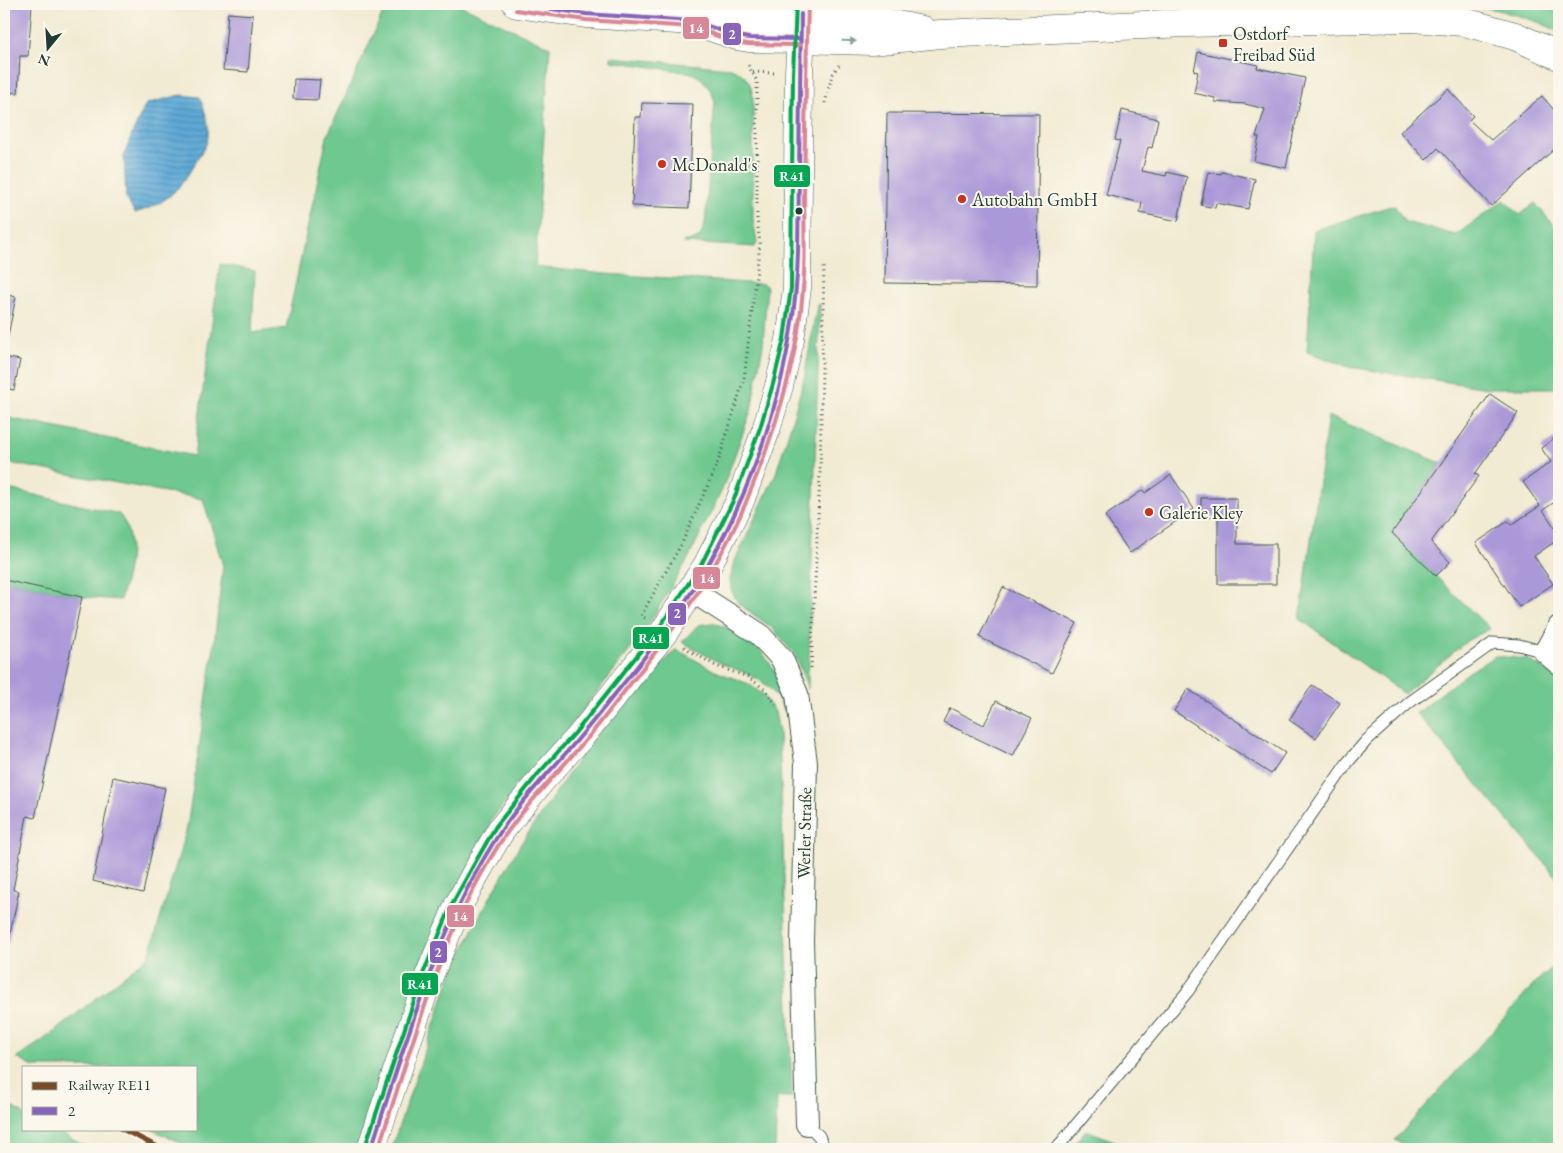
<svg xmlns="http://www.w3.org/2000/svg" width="1563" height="1153" font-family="'EB Garamond',serif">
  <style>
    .grass { fill: #6ec88f; stroke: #468262 }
    .water { fill: url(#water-rules); stroke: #3e7385 }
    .building { fill: #aa99d8 }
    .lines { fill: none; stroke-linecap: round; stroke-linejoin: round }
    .service-casing { stroke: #3f574c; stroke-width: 13 }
    .minor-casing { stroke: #3f574c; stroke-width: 24 }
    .tertiary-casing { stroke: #3f574c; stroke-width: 29 }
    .secondary-casing { stroke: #3f574c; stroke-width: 29 }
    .primary-casing { stroke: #3f574c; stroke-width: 29 }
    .path { stroke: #3f574c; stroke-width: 3; stroke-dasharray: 1 4; stroke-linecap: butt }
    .service { stroke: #fff; stroke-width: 11 }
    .minor { stroke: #fff; stroke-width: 22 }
    .tertiary { stroke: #fff; stroke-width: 28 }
    .secondary { stroke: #fff; stroke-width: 28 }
    .primary { stroke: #fff; stroke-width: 28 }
    .bus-1-casing { stroke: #fbf7ec; stroke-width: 8 }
    .bus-2-casing { stroke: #fbf7ec; stroke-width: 8 }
    .bus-3-casing { stroke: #fbf7ec; stroke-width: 8 }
    .bus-1 { stroke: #8864b9; stroke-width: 4 }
    .bus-2 { stroke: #d68798; stroke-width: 4 }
    .bus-3 { stroke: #00a651; stroke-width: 4 }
    .rail-1-casing { stroke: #fbf7ec; stroke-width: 9 }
    .rail-1 { stroke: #7a4b2a; stroke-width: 5 }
    .oneway { fill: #8f9e9a }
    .poi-dot { fill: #c8321e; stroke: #fbf7ec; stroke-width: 2 }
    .bus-dot { fill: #1f3d34; stroke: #fbf7ec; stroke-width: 2 }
    .labels { text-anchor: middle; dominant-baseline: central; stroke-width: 4; stroke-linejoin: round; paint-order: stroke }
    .poi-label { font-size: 18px; fill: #1f3d34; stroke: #fbf7ec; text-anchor: start }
    .street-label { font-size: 18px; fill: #1f3d34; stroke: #fbf7ec }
    .line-badge { stroke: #fbf7ec; stroke-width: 2 }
    .badge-label { font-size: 14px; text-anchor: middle; font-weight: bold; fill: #fff }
  </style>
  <defs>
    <pattern id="water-rules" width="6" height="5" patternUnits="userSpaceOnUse" patternTransform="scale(1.25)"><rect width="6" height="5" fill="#5ea9d6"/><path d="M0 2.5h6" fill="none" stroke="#4d8bae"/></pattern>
  </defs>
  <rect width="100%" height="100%" fill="#fbf7ec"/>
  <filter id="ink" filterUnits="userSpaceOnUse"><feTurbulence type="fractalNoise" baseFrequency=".02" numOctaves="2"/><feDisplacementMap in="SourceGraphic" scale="10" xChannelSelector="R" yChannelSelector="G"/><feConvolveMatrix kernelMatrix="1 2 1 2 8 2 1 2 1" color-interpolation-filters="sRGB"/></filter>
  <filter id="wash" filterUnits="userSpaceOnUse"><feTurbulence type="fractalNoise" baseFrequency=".0096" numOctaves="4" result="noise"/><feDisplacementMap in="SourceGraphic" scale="20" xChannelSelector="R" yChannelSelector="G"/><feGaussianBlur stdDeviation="1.12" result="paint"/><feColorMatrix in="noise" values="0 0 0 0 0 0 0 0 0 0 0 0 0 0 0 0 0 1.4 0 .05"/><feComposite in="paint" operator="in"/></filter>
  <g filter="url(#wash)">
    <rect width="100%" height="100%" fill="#f2ebd3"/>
    <path class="grass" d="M 387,4 L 458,4 L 550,47 L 535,267 L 605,274 L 764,284 L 767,287 L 763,345 L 751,411 L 722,490 L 687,561 L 642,635 L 570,726 L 492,819 L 361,1149 L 194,1149 L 151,1129 L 196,1129 L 196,1067 L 33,1067 L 17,1058 L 50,1035 L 149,956 L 187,828 L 213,654 L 223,566 L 203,499 L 4,462 L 4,417 L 194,456 L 220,264 L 255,271 L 252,333 L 286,328 L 327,137 Z
      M 1468,4 L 1559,4 L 1559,32 C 1535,18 1495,9 1468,4 Z
      M 611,57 L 731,68 C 746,74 752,83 753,99 L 753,219 L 757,242 L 755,247 L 683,243 L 684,241 C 699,241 700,238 705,224 L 715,101 L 711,91 L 702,79 L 692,73 L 611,61 Z
      M 1504,200 L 1520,215 L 1535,203 L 1559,232 L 1559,388 L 1487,388 L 1349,367 L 1307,352 L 1314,230 L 1394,205 L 1405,222 L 1456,235 Z
      M 820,304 L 808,689 L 795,655 L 772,628 L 739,604 L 731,590 L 730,579 L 735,561 L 776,473 L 790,428 L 804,379 L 817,305 Z
      M 1328,416 L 1441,463 L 1391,532 L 1490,629 L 1468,640 L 1404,694 L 1300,619 Z
      M 4,488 L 119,514 C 138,536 128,574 120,600 L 82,597 L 4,580 Z
      M 712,623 C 756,633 778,666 787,708 L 785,712 C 771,680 752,676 723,664 C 709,658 696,649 682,642 L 698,625 Z
      M 676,649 L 715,671 L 749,684 L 763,695 L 775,712 L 779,732 L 792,1097 L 777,1097 L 775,1149 L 391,1149 L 449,981 L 480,915 L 520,845 L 590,742 Z
      M 1495,656 L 1527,659 L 1559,679 L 1559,880 L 1416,713 L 1469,672 Z
      M 1559,962 L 1559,1149 L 1412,1149 L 1395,1140 L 1539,979 Z
      M 4,1103 L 24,1114 L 24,1129 L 52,1129 L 90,1149 L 4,1149 Z
      M 1086,1130 L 1135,1149 L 1070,1149 Z"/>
    <path class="water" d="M 180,95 L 200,97 C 205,112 211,126 207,142 C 205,148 200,154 197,159 C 182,188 167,204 135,213 L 126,199 L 124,156 L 132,134 L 146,104 Z"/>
    <g id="blocks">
      <path class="building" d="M 4,4 L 32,4 L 28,56 L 20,56 L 18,93 L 4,92 Z
        M 228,13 L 253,15 L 248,72 L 223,70 Z
        M 1198,52 L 1258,65 L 1257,68 L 1305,78 L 1286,168 L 1254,161 L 1259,137 L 1256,137 L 1265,109 L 1245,104 L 1215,102 L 1215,98 L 1194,93 L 1198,72 L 1194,71 Z
        M 294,79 L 320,80 L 318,100 L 293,99 Z
        M 1448,89 L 1473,116 L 1469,120 L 1491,140 L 1542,96 L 1559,116 L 1559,145 L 1491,206 L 1438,148 L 1426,160 L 1400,132 Z
        M 642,103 L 693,104 L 689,208 L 632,206 L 635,117 L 641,117 Z
        M 1122,110 L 1158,119 L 1152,148 L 1148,147 L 1142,171 L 1166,176 L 1167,172 L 1187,177 L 1178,221 L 1140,213 L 1142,203 L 1106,195 L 1120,141 L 1115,140 Z
        M 887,113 L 1039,114 L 1037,285 L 885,283 Z
        M 1208,172 L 1221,174 L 1222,172 L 1255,179 L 1248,209 L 1216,203 L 1215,208 L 1201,205 Z
        M 4,294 L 16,297 L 5,350 L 4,350 Z
        M 4,357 L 20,360 L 14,390 L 4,388 Z
        M 1490,394 L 1518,413 L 1475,474 L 1479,476 L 1431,542 L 1450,562 L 1436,576 L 1392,533 Z
        M 1559,435 L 1559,499 L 1543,510 L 1555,528 L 1559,526 L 1559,549 L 1558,550 L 1553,543 L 1534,556 L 1553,584 L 1519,607 L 1476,543 L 1508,521 L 1511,525 L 1540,506 L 1523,482 L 1551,462 L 1541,448 Z
        M 1171,475 L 1194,509 L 1130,553 L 1105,516 L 1143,490 L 1145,493 Z
        M 1201,498 L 1237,498 L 1237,544 L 1276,544 L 1276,584 L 1218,584 L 1218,517 L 1201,516 Z
        M 4,580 L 82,597 L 35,818 L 27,816 L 13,890 L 19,891 L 8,944 L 4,943 Z
        M 1003,587 L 1077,623 L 1052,673 L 979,637 Z
        M 1312,685 L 1340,703 L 1316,738 L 1289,720 Z
        M 1188,689 L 1285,753 L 1271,774 L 1174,711 Z
        M 996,701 L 1032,718 L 1013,756 L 943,722 L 950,708 L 984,725 Z
        M 113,777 L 165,788 L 143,893 L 93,881 Z"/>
    </g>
  </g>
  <g filter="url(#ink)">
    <use href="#blocks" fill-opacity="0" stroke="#3f574c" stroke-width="1"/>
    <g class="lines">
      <defs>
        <path id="service" d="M 807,1124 L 819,1136 L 824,1149
          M 1056,1149 L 1188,991 L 1348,762 L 1367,740 L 1410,702 L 1493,643 L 1519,645 L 1545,652"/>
        <path id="minor" d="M 692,591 L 759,634 L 782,659 L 797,694 L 806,763 L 802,941 L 807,1124
          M 1559,627 L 1545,652 L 1559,664"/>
        <path id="tertiary" d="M 801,14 L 858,17 L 922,30
          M 800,39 L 871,41 L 941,34 L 1187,23 L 1412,18 L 1464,22 L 1490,29 L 1515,36 L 1559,56"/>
        <path id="secondary" d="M 517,4 L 586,14 L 693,21 L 737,36 L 749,38 L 800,39
          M 693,21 L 729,11 L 801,14"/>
        <path id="primary" d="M 371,1149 L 429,976 L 458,906 L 477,871 L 501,830 L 543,778 L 580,737 L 664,632 L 707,566 L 740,501 L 766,430 L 779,386 L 790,340 L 797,288 L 799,74 L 802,4"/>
      </defs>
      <use href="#service" class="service-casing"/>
      <use href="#minor" class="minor-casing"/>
      <use href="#tertiary" class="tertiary-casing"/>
      <use href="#secondary" class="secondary-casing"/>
      <use href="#primary" class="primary-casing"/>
      <path class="path" d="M 969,4 L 986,5
        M 753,72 L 774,73
        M 825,103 L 832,75 L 839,65
        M 645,618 L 641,616 L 682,543 L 718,462 L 744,379 L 760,243 L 757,219 L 757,81 L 748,65 L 748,62
        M 684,647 L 716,666 L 748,677 L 766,690 L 776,705
        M 811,668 L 820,474 L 824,264"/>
      <use href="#service" class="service"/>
      <use href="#minor" class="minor"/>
      <use href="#tertiary" class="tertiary"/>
      <use href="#secondary" class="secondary"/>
      <use href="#primary" class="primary"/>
      <defs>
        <path id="bus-1" d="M 517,4 L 586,14 L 693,21 L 737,36 L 749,38 L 800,39
          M 371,1149 C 407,1040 437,927 501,831 C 520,802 544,778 566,753 C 583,734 599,714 615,694 C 648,654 681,612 707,567 C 761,473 795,361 798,253 L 801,14"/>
        <path id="bus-2" d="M 516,10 L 586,20 L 692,27 L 735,42 L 748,44 L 800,45
          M 378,1149 C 413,1045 443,925 506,834 C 529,801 558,772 584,742 C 599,725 613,706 627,688 C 673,631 718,570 746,502 C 774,435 798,361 803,289 C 806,258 804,225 804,194 C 805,131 806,68 808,4"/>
        <path id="bus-3" d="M 365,1147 L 423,974 L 452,904 L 472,868 L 496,826 L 538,774 L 575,733 L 659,628 L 702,563 L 734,499 L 760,428 L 773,384 L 784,339 L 791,288 L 793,74 L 796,4"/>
      </defs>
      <use href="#bus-1" class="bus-1-casing"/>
      <use href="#bus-2" class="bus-2-casing"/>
      <use href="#bus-3" class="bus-3-casing"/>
      <use href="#bus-1" class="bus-1"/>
      <use href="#bus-2" class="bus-2"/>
      <use href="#bus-3" class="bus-3"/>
      <defs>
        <path id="rail-1" d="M 122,1129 L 162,1149"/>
      </defs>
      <use href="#rail-1" class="rail-1-casing"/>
      <use href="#rail-1" class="rail-1"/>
    </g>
    <defs><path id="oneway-solid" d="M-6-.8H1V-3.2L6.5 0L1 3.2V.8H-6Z" transform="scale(1.25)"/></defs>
    <use class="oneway" href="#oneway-solid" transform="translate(849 41) rotate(1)"/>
  </g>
  <g class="poi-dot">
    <rect x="1218" y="38" width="10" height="10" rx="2.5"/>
    <circle cx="662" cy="164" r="5"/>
    <circle cx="962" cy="199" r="5"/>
    <circle cx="1149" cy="512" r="5"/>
  </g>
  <circle class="bus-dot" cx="799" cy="211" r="4.5"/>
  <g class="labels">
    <g class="poi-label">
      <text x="1233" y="33">Ostdorf<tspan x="1233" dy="21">Freibad Süd</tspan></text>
      <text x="672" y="164">McDonald's</text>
      <text x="972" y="199">Autobahn GmbH</text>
      <text x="1159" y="512">Galerie Kley</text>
    </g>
    <g class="street-label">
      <text transform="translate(804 833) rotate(-89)">Werler Straße</text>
    </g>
  </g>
  <g class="line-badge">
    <rect x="682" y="16" width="28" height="24" rx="5" fill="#d68798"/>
    <rect x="722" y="22" width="20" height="24" rx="5" fill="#8864b9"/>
    <rect x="773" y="164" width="38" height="24" rx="5" fill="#00a651"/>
    <rect x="692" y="566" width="29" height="24" rx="5" fill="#d68798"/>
    <rect x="667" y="602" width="20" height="24" rx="5" fill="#8864b9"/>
    <rect x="632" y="626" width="38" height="24" rx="5" fill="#00a651"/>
    <rect x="446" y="904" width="29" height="24" rx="5" fill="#d68798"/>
    <rect x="429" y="940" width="19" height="24" rx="5" fill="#8864b9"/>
    <rect x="401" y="972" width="38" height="24" rx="5" fill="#00a651"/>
  </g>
  <g class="badge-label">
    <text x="696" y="33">14</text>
    <text x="732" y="39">2</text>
    <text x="792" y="181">R41</text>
    <text x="707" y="583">14</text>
    <text x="677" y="618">2</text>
    <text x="651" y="643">R41</text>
    <text x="460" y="921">14</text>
    <text x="438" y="957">2</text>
    <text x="420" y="989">R41</text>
  </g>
  <rect width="1563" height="1153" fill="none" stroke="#fbf7ec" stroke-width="20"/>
  <rect x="22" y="1066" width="175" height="65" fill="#fbf7ec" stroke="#a3ada2"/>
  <rect x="32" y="1082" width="25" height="8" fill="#7a4b2a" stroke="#a3ada2"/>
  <text x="68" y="1090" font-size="15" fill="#1f3d34">Railway RE11</text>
  <rect x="32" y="1107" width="25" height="8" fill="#8864b9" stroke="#a3ada2"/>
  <text x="68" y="1116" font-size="15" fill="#1f3d34">2</text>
  <g transform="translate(48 48) rotate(198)" stroke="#fbf7ec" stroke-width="4" paint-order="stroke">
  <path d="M0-4L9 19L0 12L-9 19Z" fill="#1f3d34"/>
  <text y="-8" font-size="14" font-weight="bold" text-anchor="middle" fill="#1f3d34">N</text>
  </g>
</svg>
